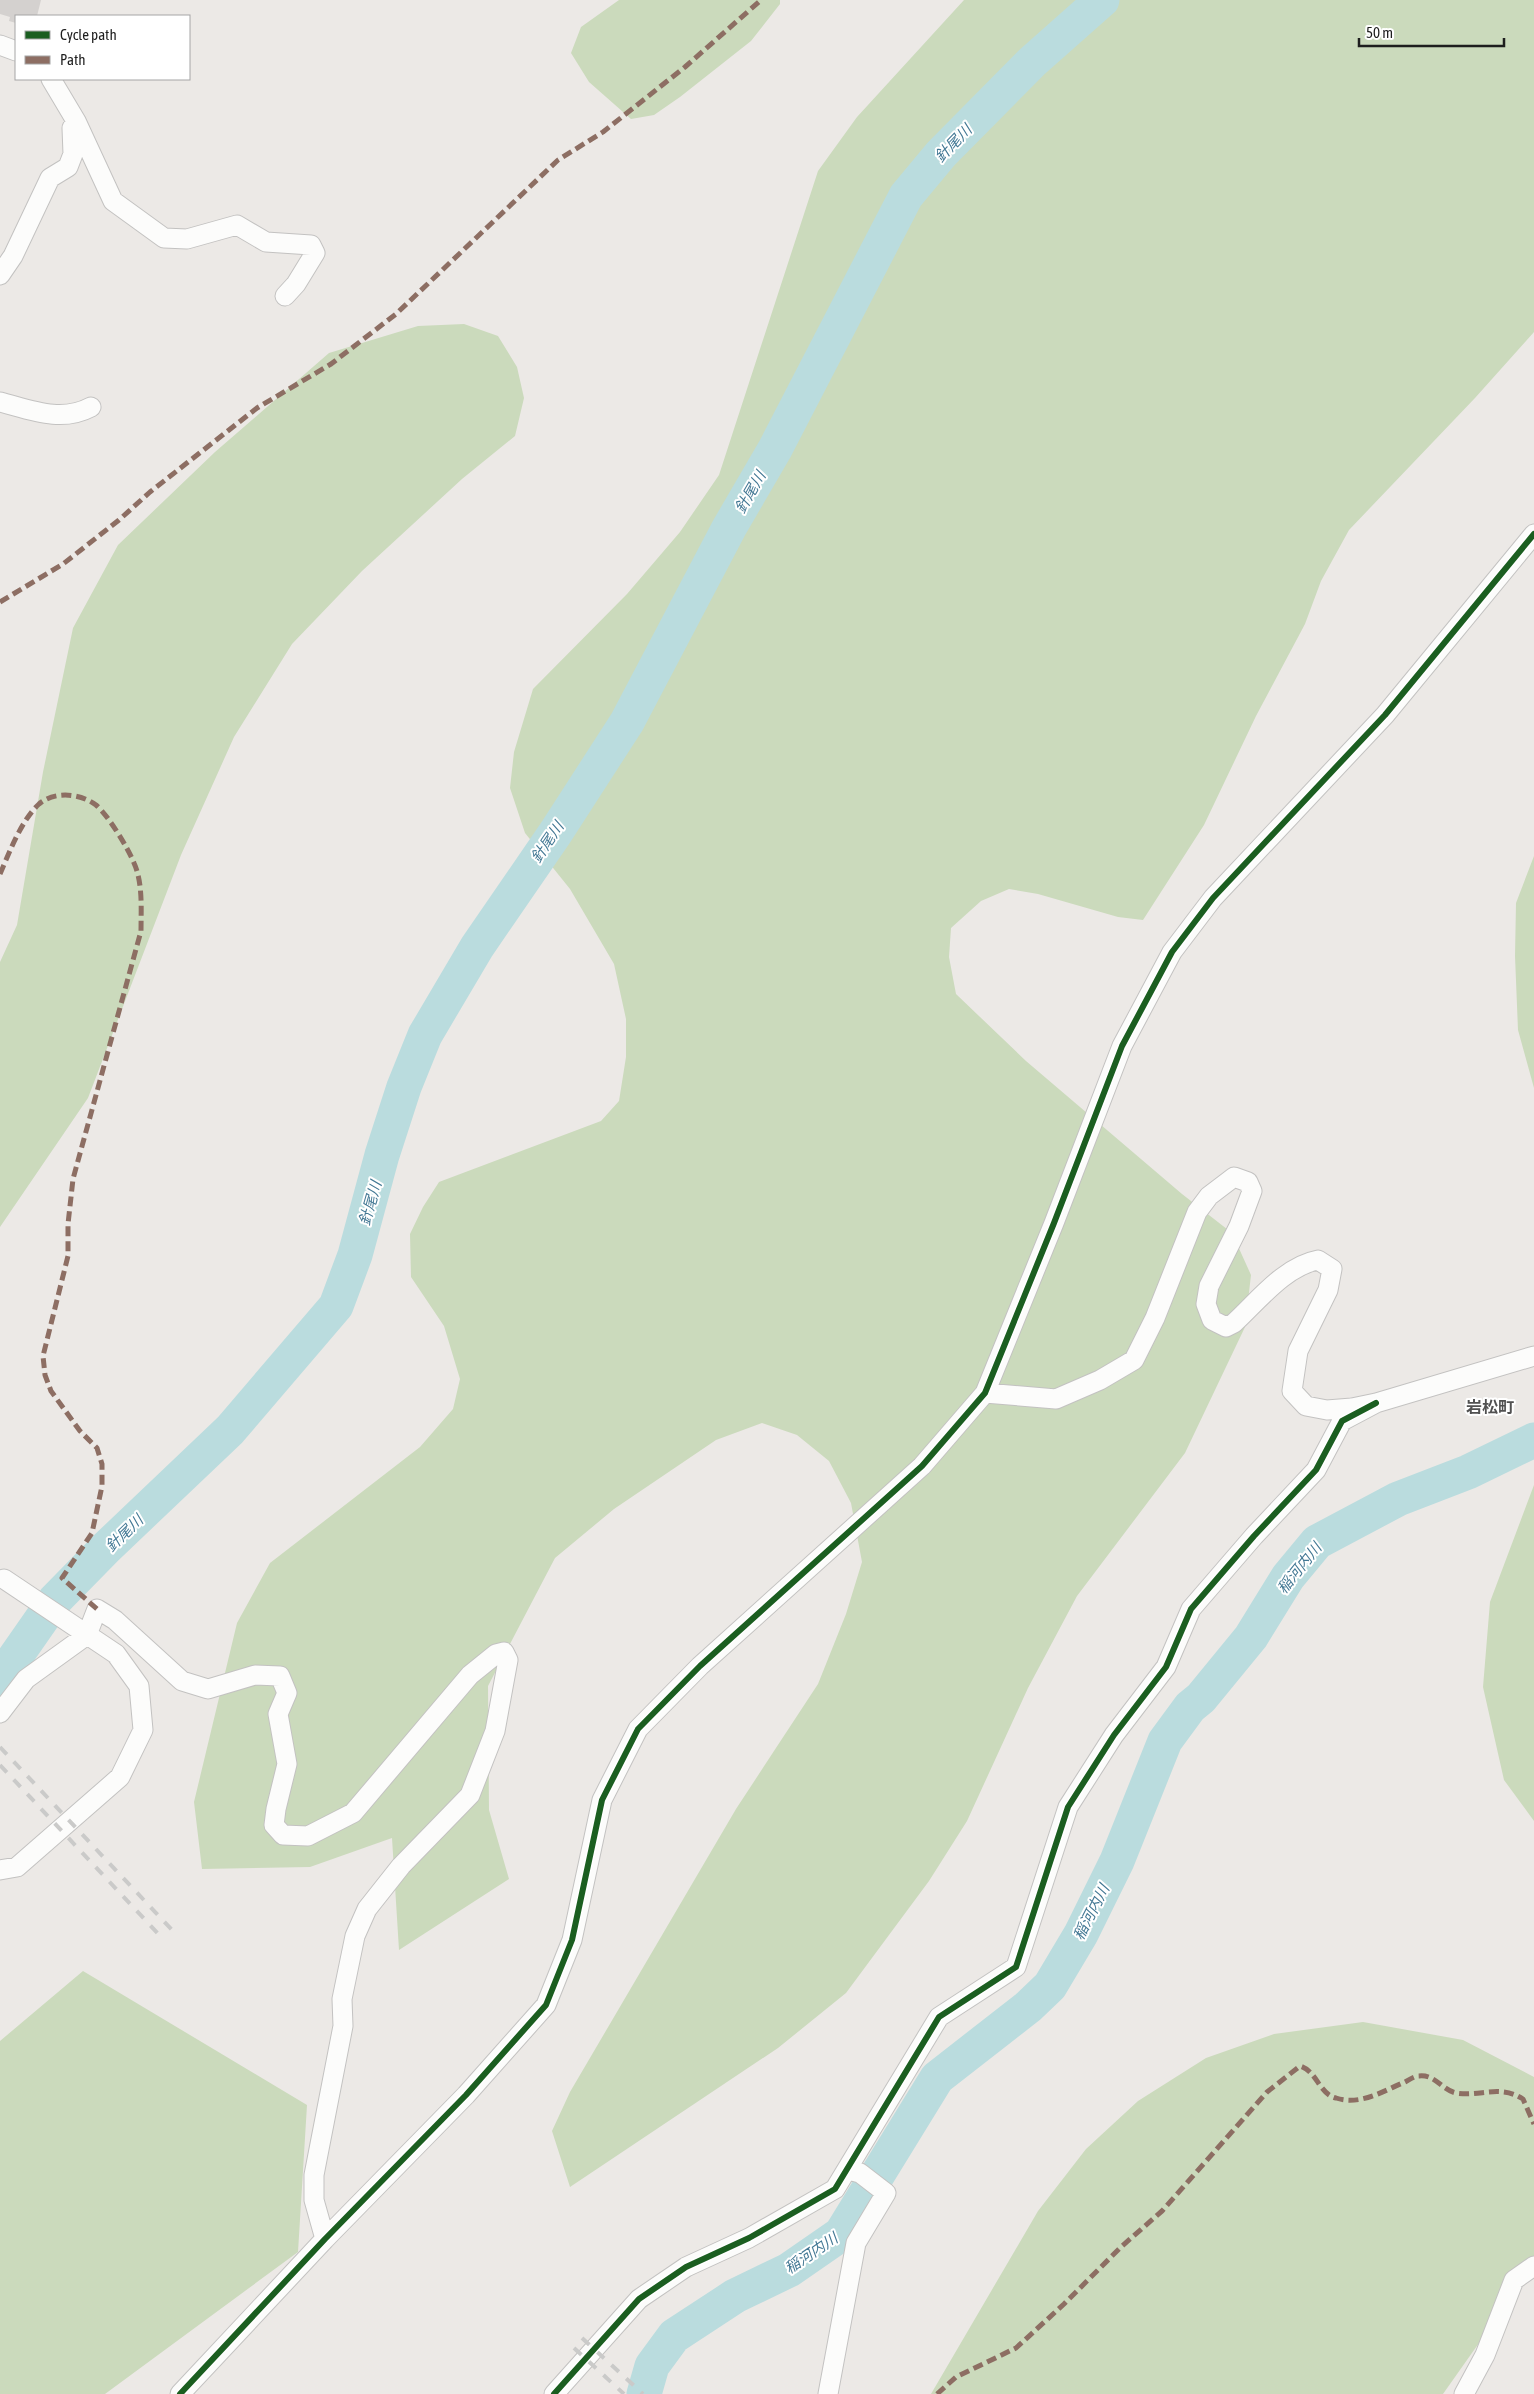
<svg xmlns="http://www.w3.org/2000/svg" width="1534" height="2394" font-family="'Asap Condensed','Noto Sans JP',sans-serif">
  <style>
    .forest { fill: #cbdabc }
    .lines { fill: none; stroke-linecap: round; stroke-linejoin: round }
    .river { stroke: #badcde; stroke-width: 35 }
    .building { fill: #d4d1cf }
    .minor-casing { stroke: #c3c2c1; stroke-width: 21 }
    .minor { stroke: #fcfcfb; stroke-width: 19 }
    .rail { stroke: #cacac9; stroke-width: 4; stroke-dasharray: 10 10; stroke-linecap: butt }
    .quiet { stroke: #8d6e63; stroke-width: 5; stroke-dasharray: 10 5; stroke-linecap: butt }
    .cycleway-casing { stroke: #fff; stroke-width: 9 }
    .cycleway { stroke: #1b5e20; stroke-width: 6 }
    .labels { text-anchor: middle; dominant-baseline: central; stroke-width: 4; stroke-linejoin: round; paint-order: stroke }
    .water-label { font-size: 15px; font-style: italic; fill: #437894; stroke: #fff }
    .quarter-label { font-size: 16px; font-weight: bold; fill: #515151; stroke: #fff }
  </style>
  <rect width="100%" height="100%" fill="#ece9e6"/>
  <path class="forest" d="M 619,0 L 780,0 L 780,4 L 751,41 L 680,97 L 654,115 L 631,119 L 589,82 L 571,53 L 581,27 Z
    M 964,0 L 1534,0 L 1534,332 L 1475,398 L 1349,530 L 1321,581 L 1305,624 L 1256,716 L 1204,825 L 1143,920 L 1118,917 L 1038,894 L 1009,889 L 981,901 L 951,928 L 949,957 L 956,994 L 1026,1061 L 1182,1194 L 1232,1233 L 1251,1275 L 1245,1327 L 1185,1453 L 1077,1596 L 1028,1688 L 967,1821 L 929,1881 L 846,1993 L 778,2048 L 570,2187 L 552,2131 L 570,2092 L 736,1809 L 818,1684 L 846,1614 L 862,1562 L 851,1503 L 829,1461 L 797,1435 L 762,1423 L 716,1440 L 614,1509 L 555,1558 L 488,1686 L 489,1810 L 509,1879 L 399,1950 L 392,1838 L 310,1867 L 202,1869 L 194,1802 L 237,1623 L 270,1563 L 420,1447 L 453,1409 L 460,1379 L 444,1326 L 411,1277 L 410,1234 L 423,1207 L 439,1182 L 601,1121 L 619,1101 L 626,1057 L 626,1019 L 614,964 L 570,889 L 525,833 L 510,788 L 514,752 L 533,689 L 627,594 L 680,532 L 719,475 L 818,171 L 857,117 Z
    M 464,324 L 498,336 L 517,367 L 524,398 L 515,436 L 462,479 L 362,571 L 292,644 L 234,737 L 181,855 L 88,1098 L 0,1227 L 0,962 L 17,925 L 43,772 L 73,628 L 118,545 L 215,452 L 329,353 L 418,326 Z
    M 1534,856 L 1534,1088 L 1518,1030 L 1515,956 L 1516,903 Z
    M 1534,1485 L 1534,1821 L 1504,1780 L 1483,1687 L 1490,1602 Z
    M 83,1971 L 307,2105 L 298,2252 L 105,2394 L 0,2394 L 0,2041 Z
    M 1363,2022 L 1463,2040 L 1534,2077 L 1534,2265 L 1443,2394 L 931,2394 L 1038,2211 L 1086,2149 L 1138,2101 L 1206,2058 L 1274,2034 Z"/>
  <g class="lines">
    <path class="river" d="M 0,1679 L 55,1600 L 107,1547 L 230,1430 L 336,1306 L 355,1255 L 382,1155 L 404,1087 L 425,1035 L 477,947 L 556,832 L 627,722 L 729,528 L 775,449 L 906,196 L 941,154 L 1032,62 L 1102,0
      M 644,2394 L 652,2366 L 674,2336 L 735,2296 L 789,2270 L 841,2234 L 937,2078 L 1028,2007 L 1050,1986 L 1081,1934 L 1117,1861 L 1165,1741 L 1190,1707 L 1201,1698 L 1251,1637 L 1288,1577 L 1317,1542 L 1398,1499 L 1468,1472 L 1534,1440"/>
  </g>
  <path class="building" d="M 0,0 L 41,0 L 37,16 L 16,16 L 16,23 L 9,21 L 10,17 L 0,14 Z"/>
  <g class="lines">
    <defs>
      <path id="minor" d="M 0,45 L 16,51
        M 51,79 L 76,121 L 113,201 L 164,238 L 187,239 L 237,225 L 266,242 L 311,245 L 315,253 L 296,284 L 285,296
        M 0,275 L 13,256 L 50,178 L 68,167 L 73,154 L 72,128 L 76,121
        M 0,402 C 31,410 61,423 91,407
        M 985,1393 L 1056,1399 L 1100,1380 L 1134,1360 L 1155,1318 L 1197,1212 L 1209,1196 L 1234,1177 L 1248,1182 L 1252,1191 L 1239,1226 L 1209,1286 L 1206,1304 L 1212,1320 L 1226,1327 L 1234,1323 C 1258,1301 1285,1266 1318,1260 L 1332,1269 L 1328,1290 L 1298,1351 L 1292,1391 L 1306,1406 L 1327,1410 L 1352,1408 L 1376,1403 L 1534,1356
        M 0,1713 L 26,1679 L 87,1635 L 97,1609 L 115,1620 L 182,1681 L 208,1689 L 255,1675 L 280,1676 L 287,1693 L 278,1714 L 287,1764 L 276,1809 L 274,1825 L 283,1835 L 308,1836 L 353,1813 L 470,1675 L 496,1654 L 504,1652 L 508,1660 L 495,1731 L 470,1795 L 401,1866 L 367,1909 L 355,1936 L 342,1999 L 343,2026 L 314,2175 L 314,2200 L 325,2239
        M 0,1870 L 17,1867 L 120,1777 L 143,1730 L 139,1686 L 116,1654 L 4,1579
        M 180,2394 L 325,2239 L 466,2095 L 546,2005 L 572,1940 L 602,1800 L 638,1729 L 700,1666 L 922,1466 L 985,1393 L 1054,1223 L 1122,1046 L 1172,952 L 1213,898 L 1385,715 L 1534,534
        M 554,2394 L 639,2299 L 686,2267 L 749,2238 L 835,2189 L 939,2017 L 1016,1967 L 1068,1807 L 1114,1735 L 1166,1667 L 1191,1609 L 1254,1536 L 1316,1470 L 1342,1421 L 1376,1403
        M 828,2394 L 856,2243 L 886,2193 L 860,2173 L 849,2170
        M 1464,2394 L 1485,2355 L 1514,2280 L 1534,2266"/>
    </defs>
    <use href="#minor" class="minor-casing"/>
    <use href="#minor" class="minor"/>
    <path class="rail" d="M 0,1747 L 173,1931
      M 0,1765 L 164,1940
      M 582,2338 L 643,2394
      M 574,2348 L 624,2394"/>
    <path class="quiet" d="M 0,602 L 63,564 L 119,520 L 150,492 L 257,408 L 331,364 L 396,314 L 558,160 L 603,132 L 685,67 L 761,0
      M 0,874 C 10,851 21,821 39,804 C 54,791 80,793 96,805 C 108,815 128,848 134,863 C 143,883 141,909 141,931 L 73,1179 L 68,1224 L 68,1256 L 43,1356 L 45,1375 L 51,1391 L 80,1431 L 97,1448 L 102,1464 L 102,1486 L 92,1533 L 62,1578 L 97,1609
      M 937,2394 L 956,2377 L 1016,2348 L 1064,2304 L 1121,2247 L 1162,2211 L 1267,2092 L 1300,2066 C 1317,2071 1319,2094 1336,2098 C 1360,2106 1383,2091 1405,2082 C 1409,2080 1414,2076 1419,2076 C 1435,2074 1442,2090 1456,2093 C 1481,2097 1499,2084 1523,2099 L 1534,2124"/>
    <defs>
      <path id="cycleway" d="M 180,2394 L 325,2239 L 466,2095 L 546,2005 L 572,1940 L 602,1800 L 638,1729 L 700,1666 L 922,1466 L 985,1393 L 1054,1223 L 1122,1046 L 1172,952 L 1213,898 L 1385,715 L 1534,534
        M 554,2394 L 639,2299 L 686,2267 L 749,2238 L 835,2189 L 939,2017 L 1016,1967 L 1068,1807 L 1114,1735 L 1166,1667 L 1191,1609 L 1254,1536 L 1316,1470 L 1342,1421 L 1376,1403"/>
    </defs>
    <use href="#cycleway" class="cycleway-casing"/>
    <use href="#cycleway" class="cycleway"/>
  </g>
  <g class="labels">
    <g class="water-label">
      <text transform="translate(953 143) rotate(-46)">針尾川</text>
      <text transform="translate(750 492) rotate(-60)">針尾川</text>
      <text transform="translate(547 842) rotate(-56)">針尾川</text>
      <text transform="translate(370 1203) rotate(-74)">針尾川</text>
      <text transform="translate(124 1533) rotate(-44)">針尾川</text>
      <text transform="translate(1299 1568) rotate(-51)">稲河内川</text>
      <text transform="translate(1091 1912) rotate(-63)">稲河内川</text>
      <text transform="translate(811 2253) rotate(-34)">稲河内川</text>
    </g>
    <g class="quarter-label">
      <text x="1490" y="1407">岩松町</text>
    </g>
  </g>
  <rect x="15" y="15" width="175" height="65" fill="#ffffff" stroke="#a5a5a5"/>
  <rect x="25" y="31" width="25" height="8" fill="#1b5e20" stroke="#a5a5a5"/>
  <text x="60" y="40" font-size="15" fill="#1e1e1e">Cycle path</text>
  <rect x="25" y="56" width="25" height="8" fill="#8d6e63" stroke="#a5a5a5"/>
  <text x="60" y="65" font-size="15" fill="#1e1e1e">Path</text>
  <path d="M1359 38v8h145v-8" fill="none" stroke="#1e1e1e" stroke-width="2.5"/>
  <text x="1366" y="38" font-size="15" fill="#1e1e1e" stroke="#ffffff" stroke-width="4" paint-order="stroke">50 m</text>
</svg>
